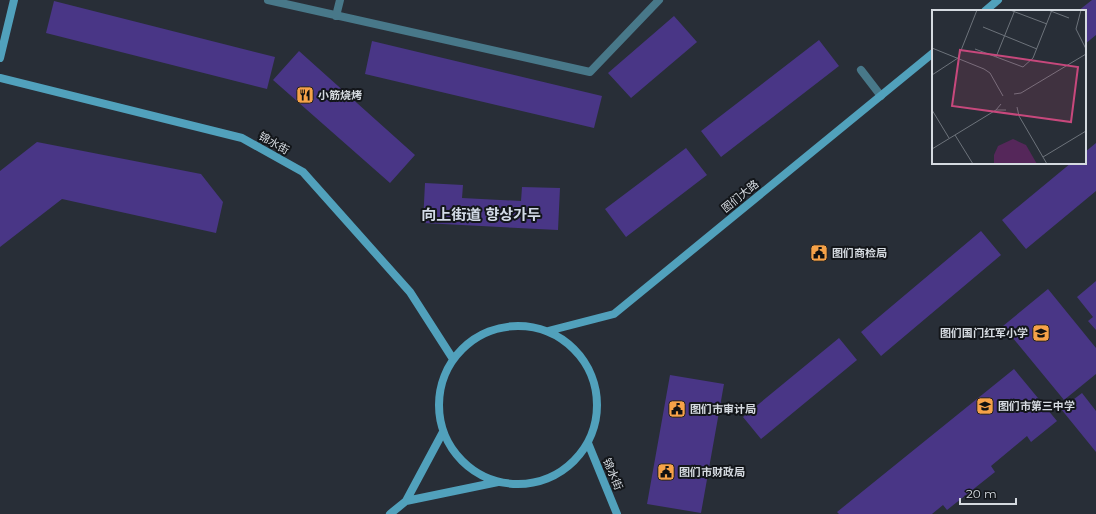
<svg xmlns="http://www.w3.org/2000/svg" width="1096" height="514" font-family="Montserrat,'Noto Sans SC','Noto Sans KR',sans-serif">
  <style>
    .building { fill: #493686 }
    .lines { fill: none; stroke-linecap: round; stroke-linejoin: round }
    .lane { stroke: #487889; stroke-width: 8 }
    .street { stroke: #487889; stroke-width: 8 }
    .secondary { stroke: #51a1bc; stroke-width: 8 }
    .labels { text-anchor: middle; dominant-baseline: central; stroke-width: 4; stroke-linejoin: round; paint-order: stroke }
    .poi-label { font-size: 11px; font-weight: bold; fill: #d5dae0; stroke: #13161a; text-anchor: start }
    .street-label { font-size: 11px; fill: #d5dae0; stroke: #13161a }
    .district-label { font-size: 15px; font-weight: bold; fill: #d2dae6; stroke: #13161a }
    .inset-road { fill: none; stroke: #6d737b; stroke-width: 1 }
    .view { fill: #c7487c; fill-opacity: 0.15; stroke: #c7487c; stroke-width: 2 }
    .inset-edge { fill: none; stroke: #d5dae0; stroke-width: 2 }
  </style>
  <rect width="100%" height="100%" fill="#282e37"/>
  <path class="building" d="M 1092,0 L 1096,0 L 1096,35 L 1085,44 L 1085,11 L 1078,11 Z
    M 54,1 L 275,57 L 267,89 L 46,33 Z
    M 674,16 L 697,42 L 631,98 L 608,73 Z
    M 819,40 L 839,66 L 721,157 L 701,131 Z
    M 372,41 L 602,96 L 594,128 L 365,74 Z
    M 299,51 L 415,155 L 390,183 L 273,80 Z
    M 37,142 L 201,174 L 223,202 L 216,233 L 62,199 L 0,247 L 0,171 Z
    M 1096,143 L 1096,191 L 1026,249 L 1002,220 L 1071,163 L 1085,163 L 1085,152 Z
    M 686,148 L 707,175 L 626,237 L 605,209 Z
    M 425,183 L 463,185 L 462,198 L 521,201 L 522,187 L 560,188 L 558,230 L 423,223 Z
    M 981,231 L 1001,255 L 881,356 L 861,332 Z
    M 1096,281 L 1096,330 L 1088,321 L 1093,317 L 1077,297 Z
    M 1048,289 L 1096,348 L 1096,374 L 1064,400 L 1003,326 Z
    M 839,338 L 857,360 L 761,439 L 743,417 Z
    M 1014,369 L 1057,421 L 1031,442 L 1027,436 L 991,466 L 995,472 L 947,510 L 943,505 L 932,514 L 839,514 L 837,512 Z
    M 670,375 L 724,384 L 701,513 L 647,504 Z
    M 1082,393 L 1096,411 L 1096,452 L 1061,409 Z"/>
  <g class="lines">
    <path class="lane" d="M 861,70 L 881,96"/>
    <path class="street" d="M 268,0 L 590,72 L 659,0
      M 336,16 L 340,0"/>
    <path class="secondary" d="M 985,11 L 998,0
      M 0,58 L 14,0
      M 0,78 L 242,138 L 303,172 L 410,292 L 453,359
      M439 405a79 79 0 1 1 158 0a79 79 0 1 1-158 0Z
      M 548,331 L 614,314 L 933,53
      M 443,432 L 406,501 L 498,482
      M 588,443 L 617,514
      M 390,514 L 406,501"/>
  </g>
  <defs>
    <symbol id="restaurant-square" viewBox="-11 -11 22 22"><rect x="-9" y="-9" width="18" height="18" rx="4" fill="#f6a248" stroke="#13161a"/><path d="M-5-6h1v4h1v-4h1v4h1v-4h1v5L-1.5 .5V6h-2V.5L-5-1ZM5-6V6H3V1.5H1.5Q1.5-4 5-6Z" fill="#111"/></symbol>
    <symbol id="civic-square" viewBox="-11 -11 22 22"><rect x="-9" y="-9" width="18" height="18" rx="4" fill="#f6a248" stroke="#13161a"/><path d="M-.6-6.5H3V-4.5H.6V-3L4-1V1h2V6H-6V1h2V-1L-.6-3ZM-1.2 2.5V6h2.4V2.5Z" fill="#111"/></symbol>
    <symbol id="school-square" viewBox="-11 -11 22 22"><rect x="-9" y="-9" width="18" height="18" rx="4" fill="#f6a248" stroke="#13161a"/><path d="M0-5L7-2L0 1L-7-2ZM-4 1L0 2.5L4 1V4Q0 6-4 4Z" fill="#111"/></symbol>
  </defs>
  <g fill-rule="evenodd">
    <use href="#restaurant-square" x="295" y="85" width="20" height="20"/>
    <use href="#civic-square" x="809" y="243" width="20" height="20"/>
    <use href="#school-square" x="1031" y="323" width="20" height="20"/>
    <use href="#school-square" x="975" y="396" width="20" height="20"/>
    <use href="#civic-square" x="667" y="399" width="20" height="20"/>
    <use href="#civic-square" x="656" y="462" width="20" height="20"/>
  </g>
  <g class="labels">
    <g class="poi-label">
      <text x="318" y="95">小筋烧烤</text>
      <text x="832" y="253">图们商检局</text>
      <text x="1028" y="333" text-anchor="end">图们国门红军小学</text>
      <text x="998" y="406">图们市第三中学</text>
      <text x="690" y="409">图们市审计局</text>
      <text x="679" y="472">图们市财政局</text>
    </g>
    <g class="street-label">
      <text transform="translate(274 143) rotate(29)">锦水街</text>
      <text transform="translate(740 196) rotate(-39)">图们大路</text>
      <text transform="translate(613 474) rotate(67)">锦水街</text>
    </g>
    <g class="district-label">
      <text x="481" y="214">向上街道 향상가두</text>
    </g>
  </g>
  <g transform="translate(932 10)">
    <rect width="154" height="154" fill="#282e37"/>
    <path d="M 81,129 L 94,135 L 105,154 L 62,154 L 62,145 L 66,136 Z" fill="#55275a"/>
    <path class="inset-road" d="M 78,0 L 115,14M 116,0 L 137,8M 149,0 L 144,19 L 154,39M 51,17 L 105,39M 0,38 L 52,59 L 58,63 L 71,86M 43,39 L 91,57 L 101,48 L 120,0M 64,47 L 83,0M 0,65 L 26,48 L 45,0M 82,84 L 89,83 L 154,44M 69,94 L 64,100 L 74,100M 85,97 L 87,106 L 115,154M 0,100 L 17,128M 23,125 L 41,154M 0,139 L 64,100M 111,147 L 154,121"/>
    <path class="view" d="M 28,40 L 146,57 L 139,112 L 20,96 Z"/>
    <rect width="154" height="154" class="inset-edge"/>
  </g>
  <path d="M960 498v6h56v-6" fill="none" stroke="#d5dae0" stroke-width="2"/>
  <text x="966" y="498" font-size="12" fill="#d5dae0" stroke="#13161a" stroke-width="3" paint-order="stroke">20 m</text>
</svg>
